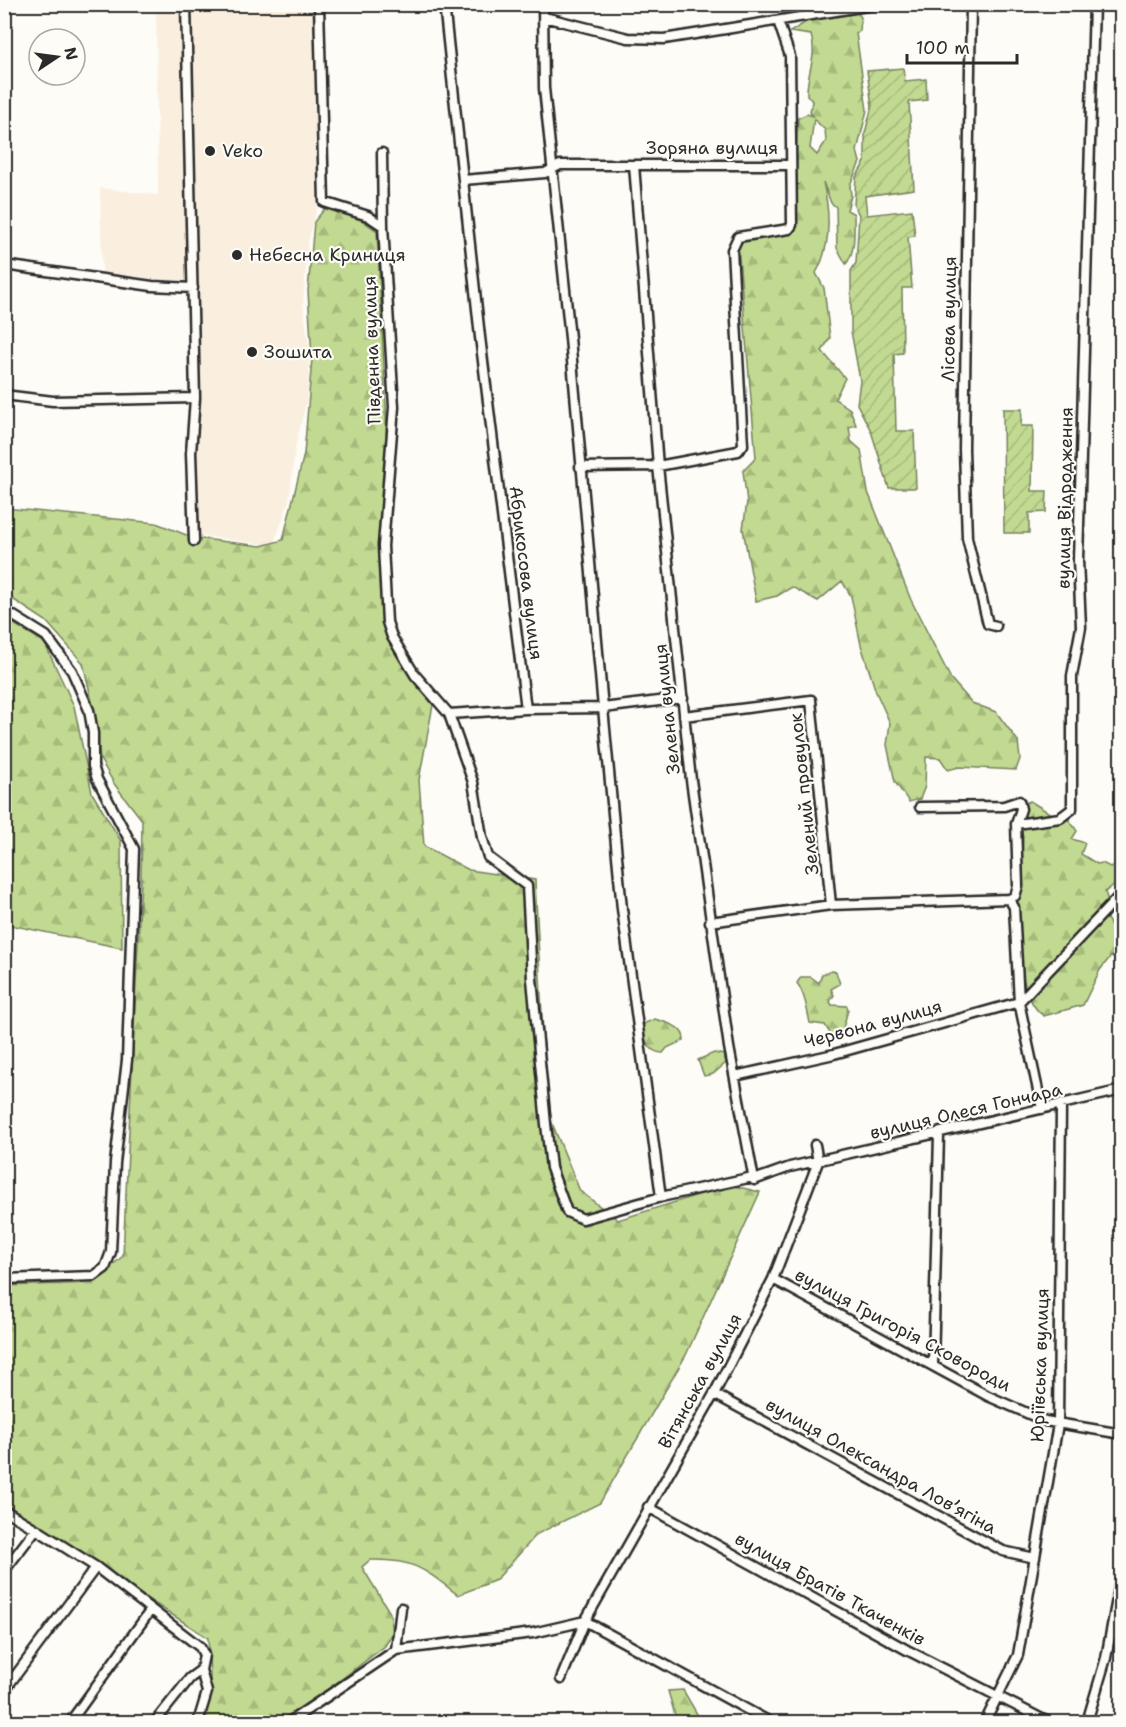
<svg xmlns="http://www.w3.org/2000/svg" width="1126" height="1727" font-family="'Shantell Sans',sans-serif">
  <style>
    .built { fill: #faefde }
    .forest { fill: url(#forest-firs); stroke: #76825e; stroke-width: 1.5; fill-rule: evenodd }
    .garden { fill: url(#garden-furrows); stroke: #76825e; stroke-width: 1.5 }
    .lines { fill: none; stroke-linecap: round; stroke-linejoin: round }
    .street-casing { stroke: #2b2b2b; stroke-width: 13 }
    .street { stroke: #fdfcf7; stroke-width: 8 }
    .poi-dot { fill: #2b2b2b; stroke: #fdfcf7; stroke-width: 2 }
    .labels { text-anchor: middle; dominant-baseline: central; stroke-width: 4.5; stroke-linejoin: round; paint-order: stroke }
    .street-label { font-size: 18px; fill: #2b2b2b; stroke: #fdfcf7 }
    .poi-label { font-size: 18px; fill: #2b2b2b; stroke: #fdfcf7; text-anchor: start }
  </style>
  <defs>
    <pattern id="forest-firs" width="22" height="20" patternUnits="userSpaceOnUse" patternTransform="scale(1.5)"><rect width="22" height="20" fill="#c1d990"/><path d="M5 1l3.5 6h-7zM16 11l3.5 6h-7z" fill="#a6ba7c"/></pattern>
    <pattern id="garden-furrows" width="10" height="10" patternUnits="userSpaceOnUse" patternTransform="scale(1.5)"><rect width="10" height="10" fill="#c1d990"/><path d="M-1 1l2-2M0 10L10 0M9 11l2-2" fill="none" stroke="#a6ba7c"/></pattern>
  </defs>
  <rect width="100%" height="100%" fill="#fdfcf7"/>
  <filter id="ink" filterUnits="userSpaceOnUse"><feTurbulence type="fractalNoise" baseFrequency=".0167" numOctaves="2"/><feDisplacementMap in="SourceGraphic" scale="12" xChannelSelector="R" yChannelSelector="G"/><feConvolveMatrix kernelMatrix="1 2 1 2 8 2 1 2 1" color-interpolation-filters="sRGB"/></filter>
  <g filter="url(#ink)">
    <path class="built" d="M 156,5 L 313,5 L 317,208 L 308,242 L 303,304 L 309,347 L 309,374 L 307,399 L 295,448 L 289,502 L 273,546 L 198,535 L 194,450 L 189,447 L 191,387 L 189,280 L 160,280 L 102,272 L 100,188 L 158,195 Z"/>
    <path class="forest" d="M 852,7 L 861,17 L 860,31 L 856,33 L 867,110 L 857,151 L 860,162 L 850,185 L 851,196 L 847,210 L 854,214 C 854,229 856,252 846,264 L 837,248 L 836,207 L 831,203 L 823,182 C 830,212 832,245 816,273 L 824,288 L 830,338 L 822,351 L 845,378 L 835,399 L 850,409 L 856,425 L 849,427 L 851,441 L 861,450 L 868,492 L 911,600 L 951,679 L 972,703 L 996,712 L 1018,741 L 1020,759 L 1016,770 L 959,767 L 948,770 L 940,758 L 926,757 L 925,786 L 920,799 L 909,802 L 895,782 L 887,745 L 890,723 L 876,692 L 861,645 L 851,596 L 842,581 L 818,601 L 792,587 L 777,596 L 756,601 L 743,529 L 747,502 L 743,471 L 756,458 L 738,245 L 750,237 L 795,230 L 797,212 L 793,194 L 798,118 L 807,114 L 813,116 L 810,112 L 812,101 L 807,95 C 806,74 818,57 811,35 L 790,32 L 817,15 ZM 814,119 L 825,130 L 826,141 L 817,155 L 810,148 Z
      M 327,206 L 356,216 L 377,231 L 386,407 L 389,603 L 392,637 L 405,667 L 433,705 L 419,780 L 424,846 L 469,870 L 535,880 L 547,1111 L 580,1191 L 618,1220 L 730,1185 L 760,1192 L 686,1355 L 600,1503 L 537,1534 L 496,1580 L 458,1595 C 424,1569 414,1559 370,1560 L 362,1567 L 390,1613 L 393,1632 L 385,1646 L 285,1722 L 203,1722 L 211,1694 L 208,1638 L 5,1506 L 4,1286 L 92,1283 L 123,1256 L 141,880 L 142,820 L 115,785 L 100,759 L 95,714 L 83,663 L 46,621 L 5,594 L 5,508 L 156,523 L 194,538 L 261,546 L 283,540 L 304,454 L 312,358 L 308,291 L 314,222 Z
      M 4,618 L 44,642 L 74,706 L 92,793 L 121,841 L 122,948 L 5,924 Z
      M 1030,801 L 1051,814 L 1067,817 L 1077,831 L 1072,839 L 1085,843 L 1081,854 L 1097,864 L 1102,863 L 1110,867 L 1116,864 L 1121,867 L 1121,879 L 1105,892 L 1110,907 L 1105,914 C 1107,921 1113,926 1115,934 L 1121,935 L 1121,1002 L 1121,961 L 1111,956 L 1100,970 L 1083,1005 L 1044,1016 C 1015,997 1019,927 1016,894 L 1020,887 L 1023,837 L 1016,812 L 1017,806 Z
      M 832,971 L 836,972 L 840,984 L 831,989 L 834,995 L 830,1002 L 832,1005 L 847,1006 L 848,1010 L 840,1039 L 834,1040 L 825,1025 L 810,1023 C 807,1010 805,994 797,983 L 801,977 L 811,977 L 819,983 L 822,974 Z
      M 655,1019 C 665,1023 684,1025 684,1040 L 667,1048 L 663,1053 C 649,1053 644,1039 642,1027 L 645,1023 Z
      M 714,1053 L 724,1055 L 726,1063 L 713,1074 L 704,1076 L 698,1060 Z
      M 683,1690 L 697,1714 L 706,1722 L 677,1722 L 668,1691 Z"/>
    <path class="garden" d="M 903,68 L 905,81 L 926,79 L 927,100 L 909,102 L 914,189 L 865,196 L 867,215 L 912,210 L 915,236 L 908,237 L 912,288 L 902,288 L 903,353 L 894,354 L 896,431 L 914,431 L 916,488 L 889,488 L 871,431 L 857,404 L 860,380 L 851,331 L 851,271 L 856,263 L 859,215 L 854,205 L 856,177 L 865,162 L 865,133 L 872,106 L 867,71 Z
      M 1120,262 L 1122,263 L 1121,316 L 1118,315 Z
      M 1003,409 L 1022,409 L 1021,426 L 1033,426 L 1032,491 L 1047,491 L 1046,512 L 1029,513 L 1029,533 L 1004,533 Z"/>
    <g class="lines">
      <defs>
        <path id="street" d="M 186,4 L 195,398 L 191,453 L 194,541
          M 319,4 L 324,202 L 368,216 L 383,226 L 394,407 L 383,546 L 387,622 L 392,637 L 415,675 L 449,714 L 473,782 L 482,837 L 488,857 L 527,886 L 532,979 L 546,1124 L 551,1168 L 567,1212 L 583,1219 L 661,1197 L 753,1177
          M 444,4 L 480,337 L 526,709 L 603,708 L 622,909 L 661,1197
          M 543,4 L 544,88 L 570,338 L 603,708 L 683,698
          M 971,4 L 964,449 L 967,538 L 988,624 L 996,626
          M 544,17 L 628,38 L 664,39 L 879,4
          M 382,153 L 383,226
          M 634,165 L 658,466 L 691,780 L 729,1047 L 754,1180 L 790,1167 L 1122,1090
          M 463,180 L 545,173 L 560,165 L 790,165
          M 4,265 L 152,286 L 193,288
          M 4,395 L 53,401 L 195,398
          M 580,467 L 658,466 L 738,451 L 743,445 L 732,250 L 738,237 L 789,229 L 792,225 L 790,56 L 778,21
          M 4,610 L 46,636 L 72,671 L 89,710 L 93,733 L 93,766 L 97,779 L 134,849 L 127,1060 L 115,1163 L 111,1252 L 105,1268 L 94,1276 L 4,1279
          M 449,714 L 526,709
          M 684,716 L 811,700 L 831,905
          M 920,807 L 1004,806 L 1019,801 L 1021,809 L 1016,824 L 1060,818 L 1072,809 L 1072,676 L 1081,627 L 1078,560 L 1094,4
          M 1009,899 L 1015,896 L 1018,886 L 1016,824
          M 710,922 L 831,905 L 1009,899 L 1014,907 L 1019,1002 L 1042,1109
          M 1019,1002 L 1122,893
          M 735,1076 L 834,1054 L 1019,1002
          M 773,1279 L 988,1396 L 1045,1421 L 1122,1434
          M 933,1365 L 939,1135
          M 714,1394 L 1003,1551 L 1035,1558
          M 648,1507 L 907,1650 L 1048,1722
          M 4,1510 L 36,1529
          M 4,1571 L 36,1529 L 96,1567 L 200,1647 L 204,1655 L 201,1670 L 207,1692 L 198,1722
          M 585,1621 L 770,1722
          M 396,1650 L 533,1633 L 585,1621
          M 561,1679 L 585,1621 L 714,1394 L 773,1279 L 818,1162 L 815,1145
          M 4,1691 L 96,1567
          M 70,1722 L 150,1611
          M 155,1722 L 190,1678 L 201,1670
          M 289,1722 L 396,1650 L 401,1608
          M 985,1722 L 1018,1655 L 1058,1424 L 1061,1106
          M 1087,1722 L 1106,1658 L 1122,1572"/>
      </defs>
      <use href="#street" class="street-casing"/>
      <use href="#street" class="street"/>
    </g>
  </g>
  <g class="poi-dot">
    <circle cx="210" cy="151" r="6"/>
    <circle cx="237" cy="255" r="6"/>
    <circle cx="252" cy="352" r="6"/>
  </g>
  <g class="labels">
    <g class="street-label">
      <text x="712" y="148">Зоряна вулиця</text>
      <text transform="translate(949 319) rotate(-89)">Лісова вулиця</text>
      <text transform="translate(372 350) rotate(-92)">Південна вулиця</text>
      <text transform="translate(1065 498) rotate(-89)">вулиця Відродження</text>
      <text transform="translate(526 573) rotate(83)">Абрикосова вулиця</text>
      <text transform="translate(667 709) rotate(-96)">Зелена вулиця</text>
      <text transform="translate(804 794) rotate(-96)">Зелений провулок</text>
      <text transform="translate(873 1024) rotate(-15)">Червона вулиця</text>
      <text transform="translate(966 1111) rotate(-13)">вулиця Олеся Гончара</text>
      <text transform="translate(903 1330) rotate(28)">вулиця Григорія Сковороди</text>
      <text transform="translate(1040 1365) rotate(-88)">Юріївська вулиця</text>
      <text transform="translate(700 1381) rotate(-61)">Вітянська вулиця</text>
      <text transform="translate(881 1466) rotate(29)">вулиця Олександра Ловʼягіна</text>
      <text transform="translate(830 1589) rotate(29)">вулиця Братів Ткаченків</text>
    </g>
    <g class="poi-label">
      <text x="222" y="151">Veko</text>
      <text x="249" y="255">Небесна Криниця</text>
      <text x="264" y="352">Зошита</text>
    </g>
  </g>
  <rect width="1126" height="1727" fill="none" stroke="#fdfcf7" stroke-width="24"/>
  <rect x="12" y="12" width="1102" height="1703" fill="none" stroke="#2b2b2b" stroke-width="2" filter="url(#ink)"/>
  <g transform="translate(57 57) rotate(77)"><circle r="28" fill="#fdfcf7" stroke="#a9a8a5" stroke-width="1.5"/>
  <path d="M0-4.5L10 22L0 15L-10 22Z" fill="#2b2b2b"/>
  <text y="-9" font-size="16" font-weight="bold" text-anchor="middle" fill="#2b2b2b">N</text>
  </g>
  <path d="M907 54v9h110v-9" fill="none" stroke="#2b2b2b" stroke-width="3"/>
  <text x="916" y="54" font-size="18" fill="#2b2b2b" stroke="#fdfcf7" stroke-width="4.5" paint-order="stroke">100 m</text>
</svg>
